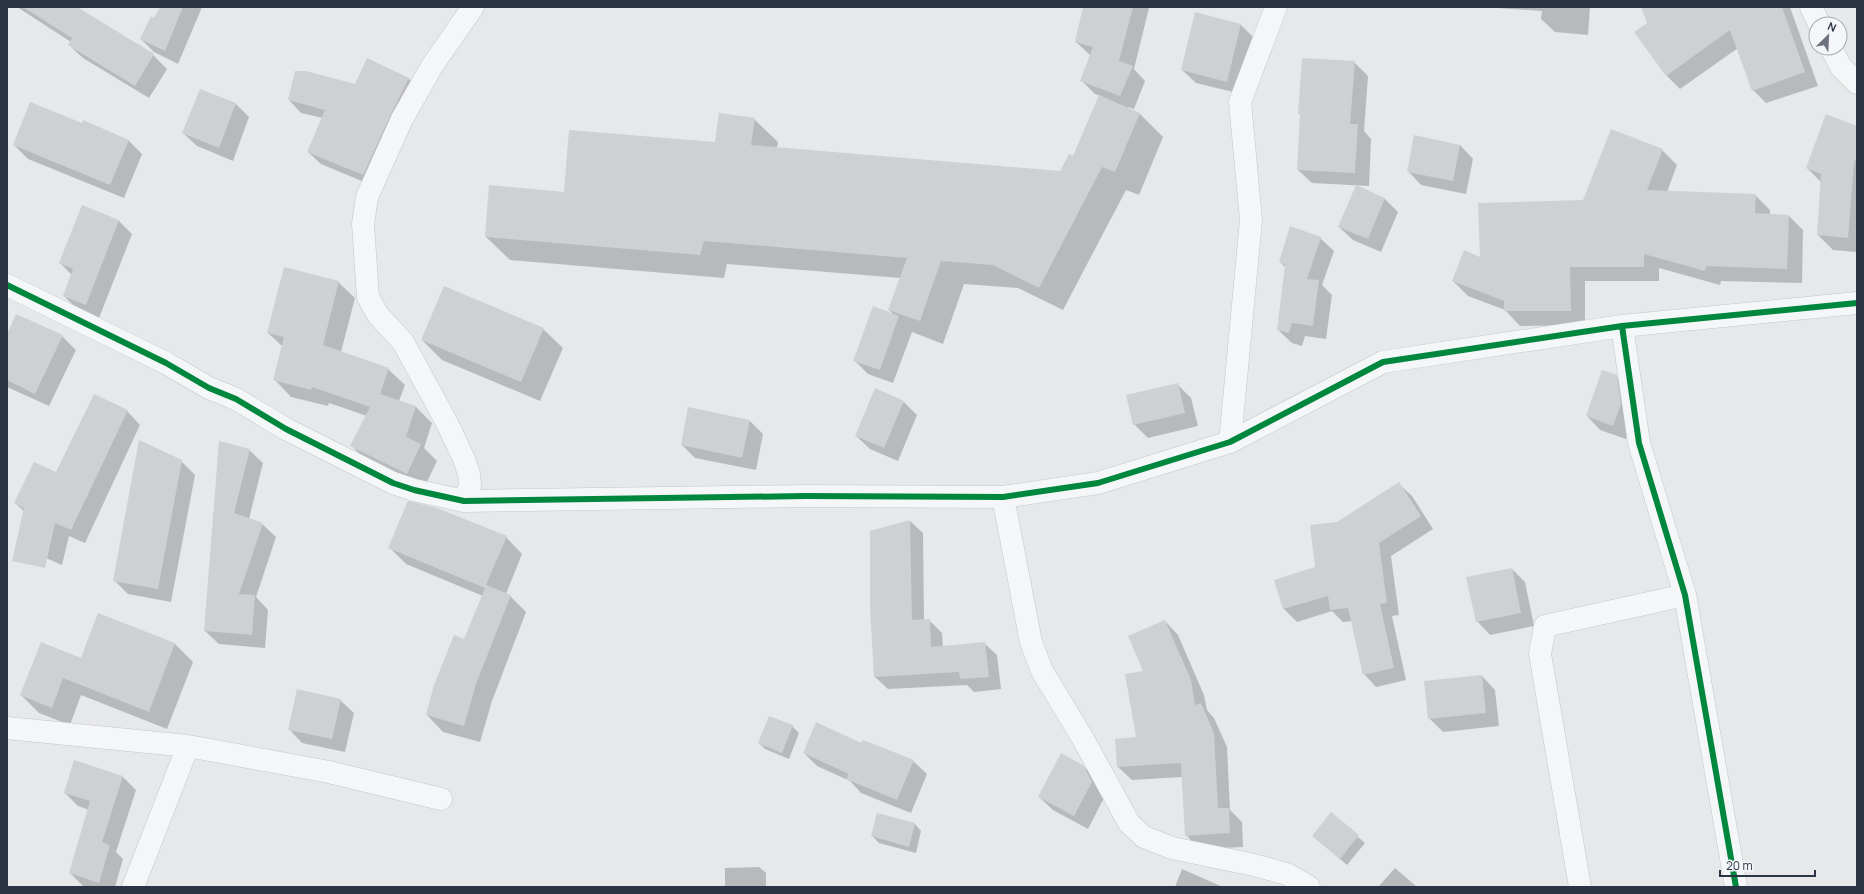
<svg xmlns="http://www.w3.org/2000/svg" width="1864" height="894" font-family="Manrope,sans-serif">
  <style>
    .shadow { fill: #0003 }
    .building { fill: #ced0d3 }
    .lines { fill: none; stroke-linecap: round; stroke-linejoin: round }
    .street-casing { stroke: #c4c6c8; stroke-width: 23 }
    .street { stroke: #f5f6f7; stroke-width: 22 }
    .cycleway-casing { stroke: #f4f6f9; stroke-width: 8 }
    .cycleway { stroke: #00873e; stroke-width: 6 }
  </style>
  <rect width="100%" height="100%" fill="#e6e8ea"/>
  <path class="shadow" d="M 17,7 L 80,7 L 78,9 L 153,55 L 167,69 L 149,98 L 83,58 L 69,45 L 71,42 Z
    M 162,7 L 202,7 L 178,64 L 154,52 L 141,39 Z
    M 1084,7 L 1149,8 L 1134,69 L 1145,81 L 1134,109 L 1128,107 L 1128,108 L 1140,114 L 1163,137 L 1139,195 L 1126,190 L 1063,310 L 1018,288 L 964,284 L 943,344 L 912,332 L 893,383 L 868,374 L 854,360 L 895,316 L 889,310 L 901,278 L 727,264 L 724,278 L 510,260 L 486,237 L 565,193 L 716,143 L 754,119 L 778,142 L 777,148 L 1061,172 L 1073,158 L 1100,96 L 1095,94 L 1081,80 L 1091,56 L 1076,42 Z
    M 1482,7 L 1590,7 L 1588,35 L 1555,32 L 1541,19 L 1542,11 Z
    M 1642,7 L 1790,7 L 1818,86 L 1766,103 L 1753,90 L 1738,48 L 1680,89 L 1666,75 Z
    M 1196,13 L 1241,25 L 1254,38 L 1241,94 L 1196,83 L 1182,70 Z
    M 368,60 L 409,79 L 421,91 L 376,187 L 321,164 L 308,152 L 323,118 L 301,113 L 289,100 L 356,85 Z
    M 1354,62 L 1368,76 L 1364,131 L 1371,139 L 1369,186 L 1312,183 L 1298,170 L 1301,115 L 1299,113 Z
    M 236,104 L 249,117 L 233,161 L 197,146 L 183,133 Z
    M 1857,127 L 1857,252 L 1833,250 L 1818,235 L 1822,183 L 1807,168 Z
    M 128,140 L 142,154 L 124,198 L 28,159 L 14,145 Z
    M 1460,145 L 1473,159 L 1466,194 L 1421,185 L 1408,171 Z
    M 1662,150 L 1677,165 L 1667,192 L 1755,195 L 1770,210 L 1770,215 L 1789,216 L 1803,230 L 1802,283 L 1721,281 L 1720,285 L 1659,268 L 1659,281 L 1585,281 L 1585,325 L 1520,326 L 1505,310 L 1468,296 L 1453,281 L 1481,258 L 1584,201 Z
    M 1384,198 L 1398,212 L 1381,252 L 1353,240 L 1339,227 Z
    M 118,220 L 132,234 L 99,318 L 77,309 L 64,296 L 72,275 L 60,263 Z
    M 1320,238 L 1334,251 L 1322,285 L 1332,295 L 1326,339 L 1305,336 L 1302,346 L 1292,343 L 1278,330 L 1286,268 L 1280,262 Z
    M 338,282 L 355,298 L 341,352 L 388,369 L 405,385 L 399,401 L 416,407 L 432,423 L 424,448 L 437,461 L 423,490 L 368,463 L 352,446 L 367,416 L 329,403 L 328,406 L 291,397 L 275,380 L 283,347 L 268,333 Z
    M 543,329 L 563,348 L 540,401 L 442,360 L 422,340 Z
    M 7,336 L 62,336 L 76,350 L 49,406 L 7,387 Z
    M 1616,376 L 1630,390 L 1634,418 L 1626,439 L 1600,430 L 1587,416 Z
    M 1177,384 L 1191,398 L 1198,426 L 1148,438 L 1134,424 Z
    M 904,402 L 917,415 L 898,461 L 870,449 L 856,436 Z
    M 127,411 L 140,425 L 85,543 L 69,536 L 62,565 L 32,552 L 25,512 L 15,503 L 57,474 Z
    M 750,421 L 763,434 L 756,470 L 695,458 L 682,445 Z
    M 249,450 L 263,463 L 249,519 L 262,524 L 276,537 L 256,597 L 268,610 L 265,648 L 219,644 L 205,631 Z
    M 181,461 L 195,475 L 171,602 L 128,594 L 114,580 Z
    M 1399,484 L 1412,496 L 1433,529 L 1391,556 L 1399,615 L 1392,616 L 1406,680 L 1376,687 L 1364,674 L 1352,621 L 1343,622 L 1332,611 L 1297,622 L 1284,609 L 1275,580 L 1316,568 L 1337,523 Z
    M 910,521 L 923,533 L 924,621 L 929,620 L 942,633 L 943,647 L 984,643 L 997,655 L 1001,689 L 974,692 L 967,685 L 888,689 L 875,677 L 871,532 Z
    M 506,537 L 522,554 L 506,594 L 510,596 L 526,612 L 492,701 L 480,742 L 443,732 L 427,715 L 464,640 L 483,596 L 406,564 L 390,548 Z
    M 1512,569 L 1525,582 L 1534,626 L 1490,635 L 1477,621 Z
    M 98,615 L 175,644 L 193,662 L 167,729 L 81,695 L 70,725 L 39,713 L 21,695 L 81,659 Z
    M 1165,621 L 1178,635 L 1204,695 L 1207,710 L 1214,718 L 1227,747 L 1230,810 L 1242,822 L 1243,847 L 1199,849 L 1186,835 L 1182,777 L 1132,780 L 1118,767 L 1137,738 L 1144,671 Z
    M 1482,676 L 1495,690 L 1499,726 L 1443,732 L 1429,718 Z
    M 340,700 L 354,713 L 345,752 L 302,743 L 289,729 Z
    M 792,726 L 799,733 L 789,759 L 765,749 L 759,743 Z
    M 862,744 L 913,761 L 927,774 L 911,813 L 861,793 L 850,781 L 817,766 L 804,753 Z
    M 1082,765 L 1096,779 L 1105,796 L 1088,829 L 1053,810 L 1039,797 Z
    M 123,777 L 136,790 L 116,852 L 123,859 L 115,887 L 84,887 L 70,873 L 89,810 L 78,806 L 65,793 Z
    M 878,814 L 915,824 L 921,831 L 916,853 L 879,843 L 872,836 Z
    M 1331,814 L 1365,843 L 1347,865 L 1313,836 Z
    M 759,867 L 766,873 L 766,887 L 725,887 L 725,868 Z
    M 1395,868 L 1417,887 L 1378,887 Z
    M 1182,869 L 1223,887 L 1175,887 Z"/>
  <path class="building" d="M 23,7 L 77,7 L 154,54 L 135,86 L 68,45 L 72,38 Z
    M 160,7 L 183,7 L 165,51 L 140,39 L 151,16 L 154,18 Z
    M 1083,7 L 1133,7 L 1119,61 L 1133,66 L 1120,96 L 1080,81 L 1093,47 L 1075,42 Z
    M 1641,7 L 1782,7 L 1805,72 L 1752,91 L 1730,30 L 1666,76 L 1634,32 L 1647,23 Z
    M 1195,12 L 1241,24 L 1227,82 L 1181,70 Z
    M 367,58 L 409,78 L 391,114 L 363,175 L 307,152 L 325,110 L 288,100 L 295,71 L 306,71 L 355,84 Z
    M 1302,58 L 1355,61 L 1350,124 L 1358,124 L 1355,173 L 1297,170 L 1300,114 L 1298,114 Z
    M 200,89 L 236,103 L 219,148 L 182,133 Z
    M 1099,95 L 1140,113 L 1115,172 L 1102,167 L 1039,288 L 993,265 L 941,261 L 920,321 L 888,310 L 907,258 L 704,241 L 700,255 L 485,237 L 489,185 L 564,192 L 569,130 L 715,142 L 719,113 L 755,118 L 751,145 L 1060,171 L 1069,154 L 1073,156 Z
    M 30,102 L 82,123 L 83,120 L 129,140 L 110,185 L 13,145 Z
    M 1826,114 L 1857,126 L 1857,156 L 1854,164 L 1848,238 L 1817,235 L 1821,174 L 1806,168 Z
    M 1611,129 L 1663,149 L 1647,190 L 1756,194 L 1755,213 L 1789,215 L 1787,269 L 1706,266 L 1705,271 L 1644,254 L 1644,267 L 1570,267 L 1571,311 L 1504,311 L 1504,301 L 1452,281 L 1464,250 L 1480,257 L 1478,203 L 1583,200 Z
    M 1414,135 L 1460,145 L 1453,181 L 1407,172 Z
    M 1356,185 L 1385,198 L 1368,239 L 1338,227 Z
    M 82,205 L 119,220 L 86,305 L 63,296 L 73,269 L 59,263 Z
    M 1290,226 L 1321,237 L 1307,279 L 1319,280 L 1313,326 L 1292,323 L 1289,333 L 1277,330 L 1285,265 L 1279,262 Z
    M 284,267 L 339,281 L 323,345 L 389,368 L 380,394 L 416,406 L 406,437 L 421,444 L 407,474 L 350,446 L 370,407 L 312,387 L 311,390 L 273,380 L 284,337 L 267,333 Z
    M 444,286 L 544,328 L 521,382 L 421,340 Z
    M 873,306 L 899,316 L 880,370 L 853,361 Z
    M 16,314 L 63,335 L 35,394 L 7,380 L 7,334 Z
    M 1602,370 L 1617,375 L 1621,404 L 1613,426 L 1586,416 Z
    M 1178,383 L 1185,413 L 1133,425 L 1126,395 Z
    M 875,388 L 904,401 L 884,448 L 855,436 Z
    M 94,394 L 128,410 L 71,530 L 55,523 L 45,568 L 12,561 L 24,508 L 14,503 L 34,462 L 56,472 Z
    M 688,407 L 750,420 L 742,458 L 681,445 Z
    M 139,440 L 182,460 L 158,589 L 113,581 Z
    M 219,441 L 250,449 L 234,513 L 263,523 L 239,594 L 255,595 L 252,635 L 204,631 Z
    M 1399,482 L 1421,516 L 1379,543 L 1387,603 L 1380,604 L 1394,668 L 1363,675 L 1348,608 L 1330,610 L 1328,596 L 1283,609 L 1274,580 L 1315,567 L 1310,525 L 1337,522 Z
    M 408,501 L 437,508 L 507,536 L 486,585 L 511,595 L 476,684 L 464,726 L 426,715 L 434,685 L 454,635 L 464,639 L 485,588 L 388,548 Z
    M 910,520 L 912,620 L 930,619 L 931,647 L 985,642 L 989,677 L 960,679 L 959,672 L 874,677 L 870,607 L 870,531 Z
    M 1512,568 L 1521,613 L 1476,622 L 1466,577 Z
    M 98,613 L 175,643 L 149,712 L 63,678 L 52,708 L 20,695 L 41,642 L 81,658 Z
    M 1165,620 L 1191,680 L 1195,705 L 1201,703 L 1214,733 L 1218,808 L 1229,808 L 1230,833 L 1185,836 L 1181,763 L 1117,767 L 1115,739 L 1136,737 L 1125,674 L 1143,671 L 1128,636 Z
    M 1482,675 L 1486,713 L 1428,719 L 1424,681 Z
    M 297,689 L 341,699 L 332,739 L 288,730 Z
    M 769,716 L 793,725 L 782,753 L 758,743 Z
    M 816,722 L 861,743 L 863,740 L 914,760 L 897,800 L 846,779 L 849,774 L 803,753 Z
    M 1061,753 L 1083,765 L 1092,782 L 1074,816 L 1038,797 Z
    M 74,760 L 123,776 L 102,842 L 110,845 L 99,883 L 69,873 L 90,801 L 64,793 Z
    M 1331,812 L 1359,835 L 1340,859 L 1312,836 Z
    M 877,813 L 915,823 L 909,847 L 871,836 Z"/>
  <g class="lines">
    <defs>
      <path id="street" d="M 1811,7 L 1819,24
        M 1831,48 L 1841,67 L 1857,83
        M 7,285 L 166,363 L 209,388 L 236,399 L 286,429 L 393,483 L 414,490 L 464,501 L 805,496 L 1003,497 L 1098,483 L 1230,442 L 1383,362 L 1622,326 L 1857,303
        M 1622,326 L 1639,443 L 1685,595 L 1736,887
        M 1230,442 L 1251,220 L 1240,102 L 1276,7
        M 1003,497 L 1031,642 L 1042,671 L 1082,737 L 1129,823 L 1144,837 L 1172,848 L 1254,865 L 1287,874 L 1309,887
        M 464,501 L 470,485 L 469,474 L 464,459 L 447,423 L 403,342 L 378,315 L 368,297 L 363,224 L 367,197 L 402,119 L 432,66 L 473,7
        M 7,728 L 188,746 L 329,772 L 441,799
        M 133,887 L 188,746
        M 1580,887 L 1540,654 L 1545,626 L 1685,595"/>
    </defs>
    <use href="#street" class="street-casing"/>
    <use href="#street" class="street"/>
    <defs>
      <path id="cycleway" d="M 7,285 L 166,363 L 209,388 L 236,399 L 286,429 L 393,483 L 414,490 L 464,501 L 805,496 L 1003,497 L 1098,483 L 1230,442 L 1383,362 L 1622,326 L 1857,303
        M 1622,326 L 1639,443 L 1685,595 L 1736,887"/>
    </defs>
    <use href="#cycleway" class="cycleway-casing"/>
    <use href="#cycleway" class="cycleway"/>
  </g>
  <rect width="1864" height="894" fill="none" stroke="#2b3445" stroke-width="16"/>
  <g transform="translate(1828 36) rotate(24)"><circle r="19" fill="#f4f6f9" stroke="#a4a8b1"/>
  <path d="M0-3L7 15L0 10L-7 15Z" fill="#6c737f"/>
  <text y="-6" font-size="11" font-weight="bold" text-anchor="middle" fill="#2b3445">N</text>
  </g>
  <path d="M1720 870v6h95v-6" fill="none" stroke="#2b3445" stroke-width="2"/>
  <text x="1726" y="870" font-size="12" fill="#2b3445" stroke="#f4f6f9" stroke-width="3" paint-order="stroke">20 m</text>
</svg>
